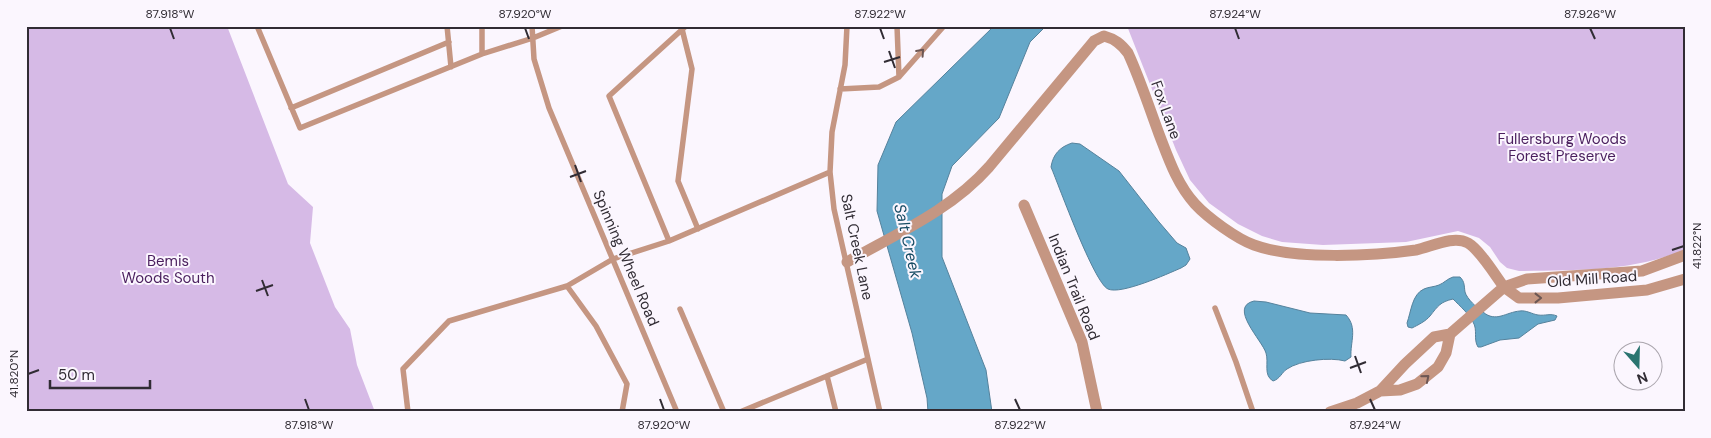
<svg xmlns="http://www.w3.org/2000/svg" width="1711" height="438" font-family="'DM Sans',sans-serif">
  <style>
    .green { fill: #d6bae6 }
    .water { fill: #65a7c8; stroke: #55829c }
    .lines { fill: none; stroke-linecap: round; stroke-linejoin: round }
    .lane { stroke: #c59682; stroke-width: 5.5 }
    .street { stroke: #c59682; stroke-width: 11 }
    .oneway { stroke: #6c5653 }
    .ticks { fill: none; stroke: #312c34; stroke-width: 2 }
    .labels { text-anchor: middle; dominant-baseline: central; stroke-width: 4; stroke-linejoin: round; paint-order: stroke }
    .street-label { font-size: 15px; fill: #312c34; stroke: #fbf6fe }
    .park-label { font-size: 15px; fill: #4a1f5e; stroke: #fbf6fe }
    .water-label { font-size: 16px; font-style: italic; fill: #174c64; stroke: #fbf6fe }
    .neatline { fill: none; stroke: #312c34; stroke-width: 2 }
    .ticks-label { font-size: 12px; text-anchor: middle; fill: #312c34 }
  </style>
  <rect width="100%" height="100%" fill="#fbf6fe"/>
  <path class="green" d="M 26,26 L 227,26 L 288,184 L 313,207 L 310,243 L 335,307 L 350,329 L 357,365 L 375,412 L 26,412 Z
    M 1127,26 L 1685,26 L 1685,250 C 1628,272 1579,270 1519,271 L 1507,268 L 1500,262 L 1490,247 L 1479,238 L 1458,231 L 1406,242 L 1323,245 L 1282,242 L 1262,236 L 1238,224 L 1209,203 L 1190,180 L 1176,150 Z"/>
  <path class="water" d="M 994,26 L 1046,26 L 1030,42 L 999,118 L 952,166 L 942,194 L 942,257 L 986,370 L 992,412 L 928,412 L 927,398 L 912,333 L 877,211 L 878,165 L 896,122 Z
    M 1072,143 L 1080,144 L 1119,171 L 1159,222 L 1177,243 L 1186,248 L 1190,259 L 1186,265 L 1181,268 C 1167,274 1121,295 1108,289 C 1094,283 1059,186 1051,167 C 1053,154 1060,147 1072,143 Z
    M 1453,277 L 1460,277 C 1465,282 1464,286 1465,292 C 1467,299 1477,308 1483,312 C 1496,323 1506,312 1520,311 C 1526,310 1532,314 1538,315 C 1546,316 1550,313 1557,316 L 1555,320 L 1538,324 L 1519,338 L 1500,340 L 1481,347 L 1478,347 C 1473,339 1478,330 1473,322 C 1469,314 1460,306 1453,299 C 1440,302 1438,306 1430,316 C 1426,321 1418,325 1412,328 L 1408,327 L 1407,323 C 1411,312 1412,294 1424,289 C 1428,287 1434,287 1439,285 C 1444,283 1447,279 1453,277 Z
    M 1254,301 L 1266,302 L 1310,313 L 1346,315 C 1358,328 1350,342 1351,357 L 1345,361 C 1330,357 1300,360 1287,369 C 1282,372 1280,379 1273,381 C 1263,375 1269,363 1266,353 C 1262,340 1228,307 1254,301 Z"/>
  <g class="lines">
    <path class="lane" d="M 257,26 L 300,128 L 482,54 L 482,26
      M 447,26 L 451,67
      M 532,26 L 534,59 L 549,108 L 677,412
      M 686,26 L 609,96 L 669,241 L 830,172
      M 847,26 L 845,65 L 832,132 L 830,172 L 834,209 L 880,412
      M 897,26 L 899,77
      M 682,29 L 692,69 L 678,181 L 698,229
      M 482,54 L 533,38 L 562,26
      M 840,89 L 879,87 L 899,77 L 944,26
      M 291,108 L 449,42
      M 1215,308 L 1236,362 L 1253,412
      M 680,309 L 724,412
      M 827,376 L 836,412
      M 408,412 L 403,369 L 449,321 L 567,286
      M 622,412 L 627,384 L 596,326 L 567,286 L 613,259 L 669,241
      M 740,412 L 868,359"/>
    <path class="street" d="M 1024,205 L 1082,342 L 1097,412
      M 1685,255 L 1642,271 L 1527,279 L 1504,287 L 1519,298 L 1558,298 L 1647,290 L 1685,279
      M 847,262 C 896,234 951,210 989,167 L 1094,41 L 1104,36 C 1115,39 1121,44 1128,53 C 1140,79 1149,107 1159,134 C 1169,160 1177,184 1195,204 C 1208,218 1237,239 1254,245 C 1295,260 1373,256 1416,250 C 1431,247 1453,235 1468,243 C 1480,250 1495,275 1504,287 L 1450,334 L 1434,337 L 1405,364 L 1380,391 L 1357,403 L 1330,412
      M 1380,391 L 1400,390 L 1417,384 L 1438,367 L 1446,353 L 1450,334"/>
  </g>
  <defs><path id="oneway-chevron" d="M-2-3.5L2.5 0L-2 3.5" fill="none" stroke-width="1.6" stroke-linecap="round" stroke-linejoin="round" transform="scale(1.25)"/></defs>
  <g class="oneway">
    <use href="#oneway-chevron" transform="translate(921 52) rotate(-48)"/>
    <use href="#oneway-chevron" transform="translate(1538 298)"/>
    <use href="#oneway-chevron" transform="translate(1426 378) rotate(-40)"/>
  </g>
  <path class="ticks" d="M 170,28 L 174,39M 525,28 L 529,39M 880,28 L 884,39M 1235,28 L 1239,39M 1590,28 L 1595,39M 889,51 L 895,68M 884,62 L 900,57M 575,165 L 581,182M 570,177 L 586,171M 1672,250 L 1684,246M 262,280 L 268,296M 256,291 L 273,285M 1355,356 L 1361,373M 1350,368 L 1366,362M 28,374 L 39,370M 305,399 L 309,410M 660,399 L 664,410M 1015,399 L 1020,410M 1370,399 L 1375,410"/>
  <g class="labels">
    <g class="street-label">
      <text transform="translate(1166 110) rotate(70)">Fox Lane</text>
      <text transform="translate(857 247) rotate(78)">Salt Creek Lane</text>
      <text transform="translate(626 258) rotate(67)">Spinning Wheel Road</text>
      <text transform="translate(1592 279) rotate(-4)">Old Mill Road</text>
      <text transform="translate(1074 287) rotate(68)">Indian Trail Road</text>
    </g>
    <g class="park-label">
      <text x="1562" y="139">Fullersburg Woods<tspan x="1562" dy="17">Forest Preserve</tspan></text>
      <text x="168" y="261">Bemis<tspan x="168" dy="17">Woods South</tspan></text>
    </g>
    <g class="water-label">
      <text transform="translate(908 241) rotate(77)">Salt Creek</text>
    </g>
  </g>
  <rect width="1711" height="438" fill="none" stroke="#fbf6fe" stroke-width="55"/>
  <g transform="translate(1638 366) rotate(160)"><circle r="24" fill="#fbf6fe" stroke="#aaa5ad"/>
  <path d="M0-4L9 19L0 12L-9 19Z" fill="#2a7470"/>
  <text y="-8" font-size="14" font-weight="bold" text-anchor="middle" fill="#312c34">N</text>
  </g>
  <path d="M50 380v8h100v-8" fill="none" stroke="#312c34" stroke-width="2.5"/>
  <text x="58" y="380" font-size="15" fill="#312c34" stroke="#fbf6fe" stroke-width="4" paint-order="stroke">50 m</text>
  <rect x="28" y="28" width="1656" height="382" class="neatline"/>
  <g class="ticks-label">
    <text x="170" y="18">87.918°W</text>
    <text x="525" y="18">87.920°W</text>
    <text x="880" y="18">87.922°W</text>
    <text x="1235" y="18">87.924°W</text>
    <text x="1590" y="18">87.926°W</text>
    <text transform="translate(1697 246) rotate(-90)" y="4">41.822°N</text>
    <text transform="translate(14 374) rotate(-90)" y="4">41.820°N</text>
    <text x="309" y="429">87.918°W</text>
    <text x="664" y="429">87.920°W</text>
    <text x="1020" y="429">87.922°W</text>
    <text x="1375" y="429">87.924°W</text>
  </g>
</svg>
